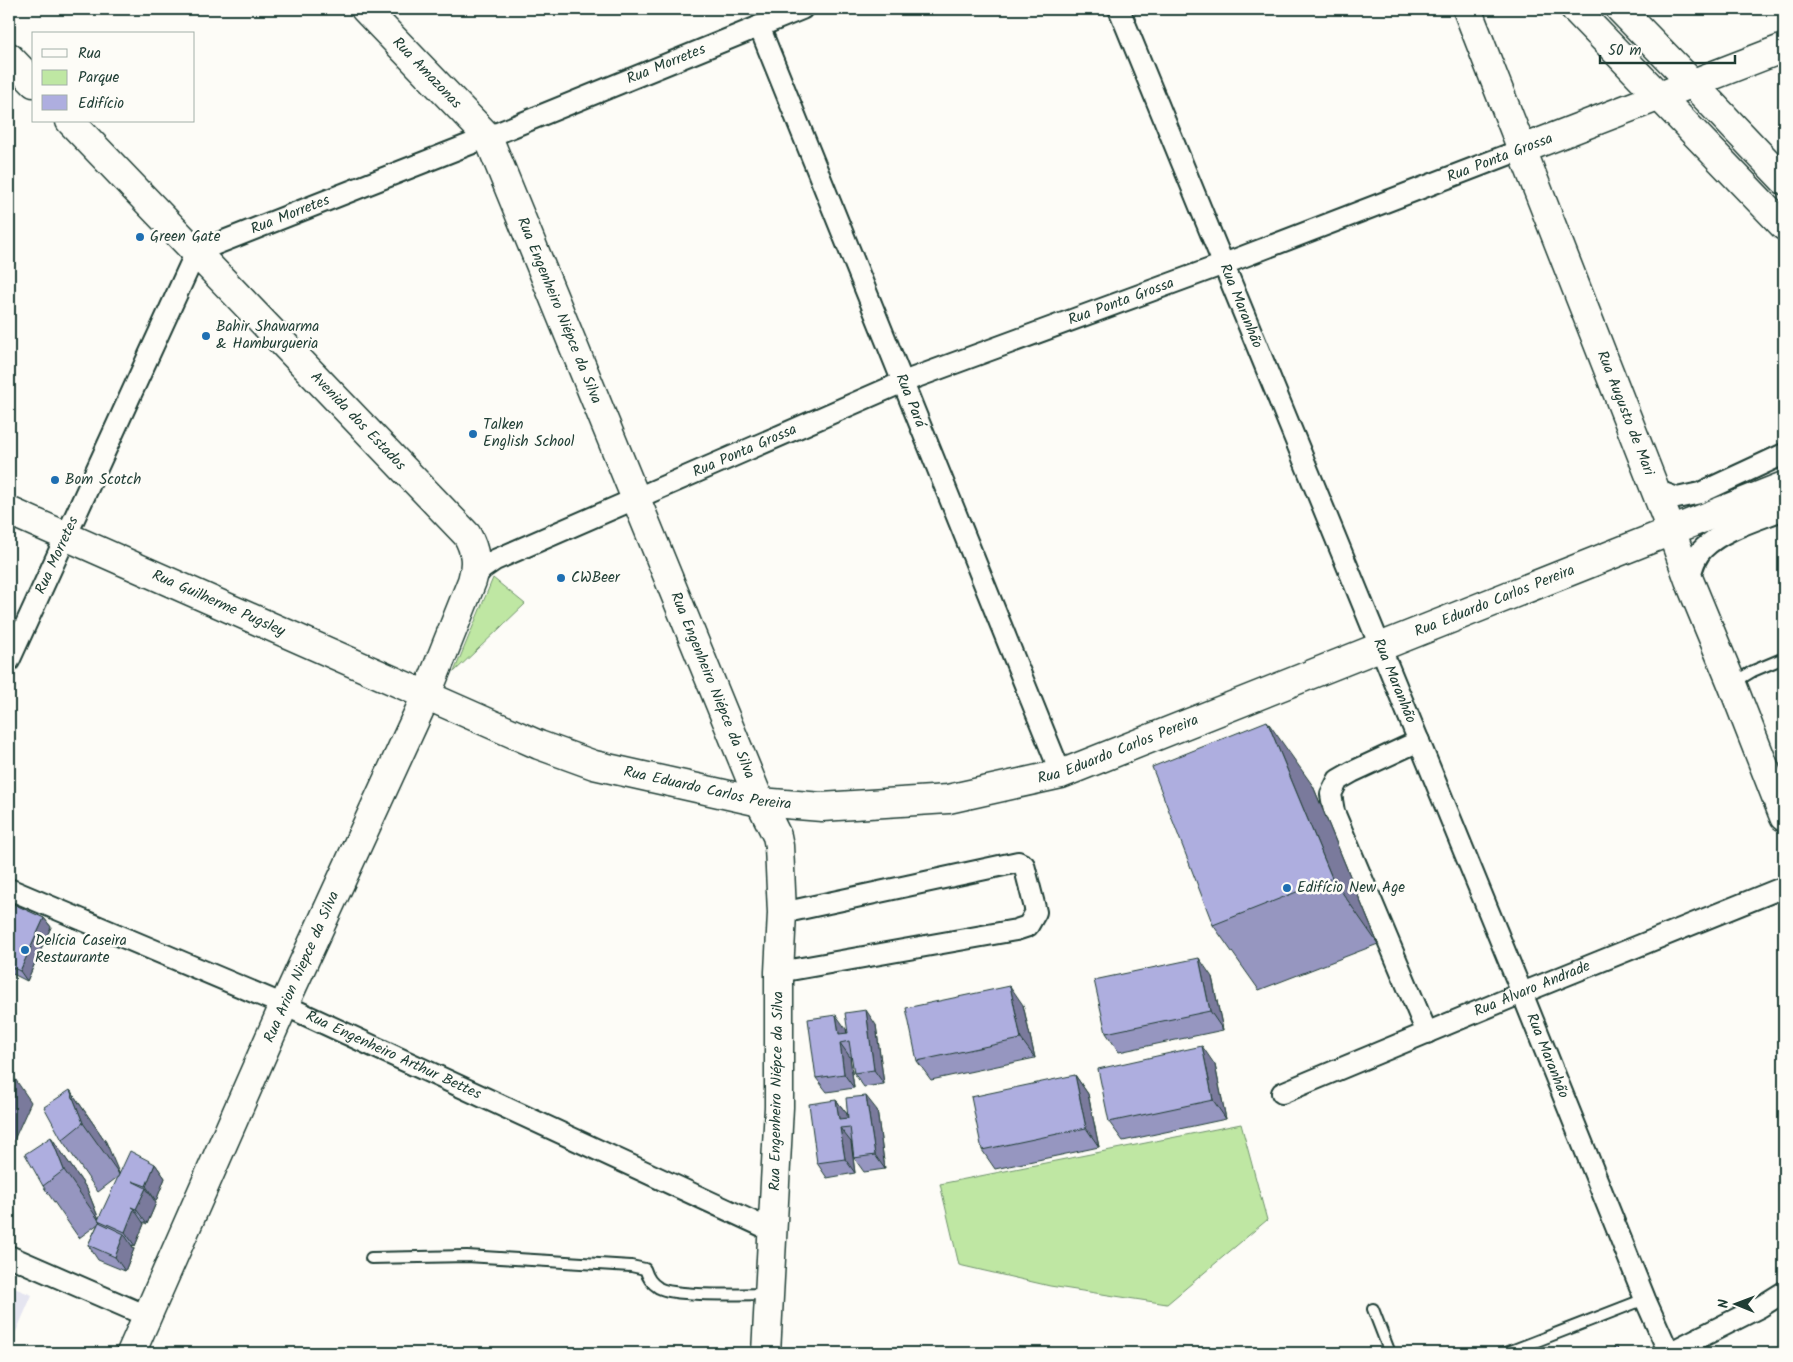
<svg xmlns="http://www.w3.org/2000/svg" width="1793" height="1362" font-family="Kalam,sans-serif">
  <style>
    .built { fill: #e5e5f0 }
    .green { fill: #bfe7a3; stroke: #6f926c }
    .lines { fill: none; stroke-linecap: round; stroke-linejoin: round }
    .lane-casing { stroke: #1f3d34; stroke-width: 14 }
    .street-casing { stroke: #1f3d34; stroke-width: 24 }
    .secondary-casing { stroke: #1f3d34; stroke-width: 31 }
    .primary-casing { stroke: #1f3d34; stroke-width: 31 }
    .lane { stroke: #fdfcf7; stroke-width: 10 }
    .street { stroke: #fdfcf7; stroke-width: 20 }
    .secondary { stroke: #fdfcf7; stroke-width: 28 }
    .primary { stroke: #fdfcf7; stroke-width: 28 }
    .wall { fill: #9696c0; stroke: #1f3d34 }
    .shaded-wall { fill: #7a7a9c; stroke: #1f3d34 }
    .building { fill: #aeaedf; stroke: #1f3d34 }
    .poi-dot { fill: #1f6fb2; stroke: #fdfcf7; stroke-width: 2 }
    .labels { text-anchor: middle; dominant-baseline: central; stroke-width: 5; stroke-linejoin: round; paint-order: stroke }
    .street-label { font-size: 15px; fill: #1f3d34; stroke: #fdfcf7 }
    .poi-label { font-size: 15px; fill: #1f3d34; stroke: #fdfcf7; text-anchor: start }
  </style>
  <rect width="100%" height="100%" fill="#fdfcf7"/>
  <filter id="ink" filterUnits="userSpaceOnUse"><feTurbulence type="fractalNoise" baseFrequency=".02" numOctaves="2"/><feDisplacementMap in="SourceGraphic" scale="10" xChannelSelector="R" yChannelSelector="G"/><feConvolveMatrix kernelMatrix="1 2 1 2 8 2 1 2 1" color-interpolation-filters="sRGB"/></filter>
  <g filter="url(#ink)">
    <path class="built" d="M 9,1286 L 32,1295 L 9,1348 Z"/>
    <path class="green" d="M 493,578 L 525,604 L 454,672 Z
      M 1241,1124 L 1267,1220 L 1167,1304 L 1050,1286 L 959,1265 L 940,1184 Z"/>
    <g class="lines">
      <defs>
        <path id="lane" d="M 1733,683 L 1753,671 L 1784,658
          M 371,1258 L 467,1256 L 631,1266 L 645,1269 C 648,1278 651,1283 659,1288 C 675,1297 746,1294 768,1294
          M 1373,1309 L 1390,1353
          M 1506,1353 L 1645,1299"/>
        <g id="street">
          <path id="s1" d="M 1119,9 L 1522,993 L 1645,1299 L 1669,1353"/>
          <path id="s2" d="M 759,26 L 1061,774"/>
          <path d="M 1655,490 L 1677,498 L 1700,493 L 1784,454"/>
          <path d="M 1689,580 C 1692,569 1695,556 1704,548 C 1725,528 1758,520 1784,509"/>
          <path id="s3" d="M 472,581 L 482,569 L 495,560 L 903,382 L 1224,264 L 1523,149"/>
          <path id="s4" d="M 9,661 L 196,252 L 488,137 L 802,9"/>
          <path d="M 1419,741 L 1352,772 L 1338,780 L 1331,794 L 1334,812 L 1427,1033"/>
          <path id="s5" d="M 9,889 L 284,1005 L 773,1231"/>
          <path d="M 779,972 L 1016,930 L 1028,926 L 1036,912 L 1024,865 L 1018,862 L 782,913"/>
          <path id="s6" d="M 1282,1093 L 1522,993 L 1784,887"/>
          <path d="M 9,1256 L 147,1316"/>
          <path d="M 1669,1353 L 1760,1307 L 1784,1292"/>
        </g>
        <g id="secondary">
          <path id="s7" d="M 365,9 L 488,137 L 760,802 L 777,836 L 779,846 L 782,913 L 779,972 L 779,1107 L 766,1353"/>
          <path d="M 9,57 L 34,83"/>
          <path d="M 1692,83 L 1784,180"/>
          <path d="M 1659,96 L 1784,226"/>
          <path id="s8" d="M 70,121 L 467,535 C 476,551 477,564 472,581 L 426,696 L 284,1005 L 131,1353"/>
        </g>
        <g id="primary">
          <path id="s9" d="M 1467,9 L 1671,530 L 1689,580 L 1732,684 L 1784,817"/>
          <path d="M 1575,9 L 1659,96"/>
          <path d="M 1620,9 L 1692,83"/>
          <path d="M 1523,149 L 1784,48"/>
          <path id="s10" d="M 9,511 L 539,745 L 594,765 L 760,802 L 822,807 L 948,799 L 1061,774 L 1784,486"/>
        </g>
      </defs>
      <use href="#lane" class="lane-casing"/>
      <use href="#street" class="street-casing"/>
      <use href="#secondary" class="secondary-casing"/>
      <use href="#primary" class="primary-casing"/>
      <use href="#lane" class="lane"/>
      <use href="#street" class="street"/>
      <use href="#secondary" class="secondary"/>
      <use href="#primary" class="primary"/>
    </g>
    <path class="wall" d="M 1313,786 L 1378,944 L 1259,990 L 1213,925 Z
      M 9,902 L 44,918 L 51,927 L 27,981 L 9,972 Z
      M 1212,977 L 1223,1030 L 1119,1052 L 1106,1033 Z
      M 1023,1005 L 1035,1058 L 931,1080 L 917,1061 Z
      M 876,1025 L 884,1084 L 864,1087 L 854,1073 L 852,1057 L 850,1057 L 854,1088 L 827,1092 L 816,1078 L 846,1029 L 847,1033 Z
      M 1215,1065 L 1226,1119 L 1123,1141 L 1109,1122 Z
      M 1075,1075 L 1088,1094 L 1099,1147 L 995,1169 L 982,1150 Z
      M 70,1090 L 106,1142 L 119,1175 L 155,1164 L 165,1178 L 156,1201 L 154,1200 L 156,1203 L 147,1224 L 143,1222 L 144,1224 L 135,1246 L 132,1245 L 134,1249 L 125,1271 L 98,1260 L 88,1245 L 98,1224 L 79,1238 L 43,1186 L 51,1137 L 87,1189 L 99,1219 L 119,1176 L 98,1192 L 62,1140 Z
      M 836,1100 L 847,1114 L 847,1118 L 877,1110 L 885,1169 L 864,1172 L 854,1158 L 852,1142 L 851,1142 L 855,1173 L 827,1178 L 817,1163 Z"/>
    <path class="shaded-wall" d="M 1267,721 L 1313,786 L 1378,944 L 1332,878 Z
      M 44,918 L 51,927 L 27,981 L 20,971 Z
      M 1199,958 L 1212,977 L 1223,1030 L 1210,1011 Z
      M 1010,986 L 1023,1005 L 1035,1058 L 1021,1039 Z
      M 866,1010 L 876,1025 L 884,1084 L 874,1070 Z
      M 836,1015 L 846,1029 L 848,1041 L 839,1034 Z
      M 840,1043 L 850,1057 L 854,1088 L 844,1074 Z
      M 1202,1046 L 1215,1065 L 1226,1119 L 1213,1100 Z
      M 9,1070 L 31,1102 L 9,1151 Z
      M 1075,1075 L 1088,1094 L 1099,1147 L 1086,1128 Z
      M 70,1090 L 106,1142 L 120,1175 L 83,1123 Z
      M 866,1096 L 877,1110 L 885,1169 L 875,1155 Z
      M 836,1100 L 847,1114 L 848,1127 L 839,1119 Z
      M 840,1128 L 851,1142 L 855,1173 L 845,1159 Z
      M 51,1137 L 87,1189 L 100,1222 L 64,1170 Z
      M 155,1164 L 165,1178 L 156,1201 L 146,1186 Z
      M 146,1188 L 156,1203 L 147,1224 L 136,1209 Z
      M 134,1209 L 144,1224 L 135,1246 L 125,1232 Z
      M 124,1234 L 134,1249 L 125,1271 L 115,1257 Z"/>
    <path class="building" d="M 1267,721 L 1332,878 L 1213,925 L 1152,767 Z
      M 9,902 L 44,918 L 20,971 L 9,966 Z
      M 1199,958 L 1210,1011 L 1106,1033 L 1094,980 Z
      M 1010,986 L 1021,1039 L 917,1061 L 906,1008 Z
      M 866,1010 L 874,1070 L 854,1073 L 849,1041 L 840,1043 L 844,1074 L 816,1078 L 808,1019 L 836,1015 L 839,1034 L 848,1033 L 845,1013 Z
      M 1202,1046 L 1213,1100 L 1109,1122 L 1098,1069 Z
      M 1075,1075 L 1086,1128 L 982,1150 L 971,1097 Z
      M 70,1090 L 83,1123 L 62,1140 L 44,1107 Z
      M 866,1096 L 875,1155 L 854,1158 L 850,1127 L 840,1128 L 845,1159 L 817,1163 L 809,1104 L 836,1100 L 839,1119 L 848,1118 L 846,1098 Z
      M 51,1137 L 64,1170 L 43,1186 L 25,1154 Z
      M 130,1151 L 155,1164 L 146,1186 L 132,1181 L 146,1188 L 136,1209 L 131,1207 L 134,1209 L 125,1232 L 98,1220 Z
      M 99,1222 L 124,1234 L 115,1257 L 88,1245 Z
      M 1617,1347 L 1619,1353 L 1598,1353 Z"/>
  </g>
  <g class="poi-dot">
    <circle cx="140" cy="237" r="5"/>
    <circle cx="206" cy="336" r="5"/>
    <circle cx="473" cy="434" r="5"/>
    <circle cx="55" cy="480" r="5"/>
    <circle cx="561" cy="578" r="5"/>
    <circle cx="1287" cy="888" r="5"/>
    <circle cx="25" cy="950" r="5"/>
  </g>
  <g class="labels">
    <g class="street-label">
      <text stroke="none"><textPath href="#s4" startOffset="956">Rua Morretes</textPath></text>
      <text stroke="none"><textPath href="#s7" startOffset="89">Rua Amazonas</textPath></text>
      <text transform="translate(1500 158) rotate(-21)">Rua Ponta Grossa</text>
      <text stroke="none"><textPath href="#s4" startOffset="551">Rua Morretes</textPath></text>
      <text stroke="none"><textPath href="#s3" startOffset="709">Rua Ponta Grossa</textPath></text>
      <text stroke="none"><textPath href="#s1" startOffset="321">Rua Maranhão</textPath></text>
      <text stroke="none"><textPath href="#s7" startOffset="365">Rua Engenheiro Niépce da Silva</textPath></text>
      <text stroke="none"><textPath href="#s2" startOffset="404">Rua Pará</textPath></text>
      <text stroke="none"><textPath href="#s9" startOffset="434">Rua Augusto de Mari</textPath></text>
      <text stroke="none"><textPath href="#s8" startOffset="416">Avenida dos Estados</textPath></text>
      <text stroke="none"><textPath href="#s3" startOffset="304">Rua Ponta Grossa</textPath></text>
      <text stroke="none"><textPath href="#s4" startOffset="116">Rua Morretes</textPath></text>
      <text stroke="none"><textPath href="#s10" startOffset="1579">Rua Eduardo Carlos Pereira</textPath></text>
      <text stroke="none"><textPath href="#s10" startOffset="229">Rua Guilherme Pugsley</textPath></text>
      <text stroke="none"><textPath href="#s1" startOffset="726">Rua Maranhão</textPath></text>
      <text stroke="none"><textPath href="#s7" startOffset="770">Rua Engenheiro Niépce da Silva</textPath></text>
      <text stroke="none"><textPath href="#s10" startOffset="1174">Rua Eduardo Carlos Pereira</textPath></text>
      <text stroke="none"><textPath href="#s10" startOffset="754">Rua Eduardo Carlos Pereira</textPath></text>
      <text transform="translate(302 967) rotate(-66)">Rua Arion Niepce da Silva</text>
      <text stroke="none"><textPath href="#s6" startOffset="271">Rua Álvaro Andrade</textPath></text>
      <text stroke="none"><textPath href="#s5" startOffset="419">Rua Engenheiro Arthur Bettes</textPath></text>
      <text stroke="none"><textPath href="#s1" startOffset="1131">Rua Maranhão</textPath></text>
      <text transform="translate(777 1091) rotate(-89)">Rua Engenheiro Niépce da Silva</text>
    </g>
    <g class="poi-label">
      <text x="150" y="237">Green Gate</text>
      <text x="216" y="327">Bahir Shawarma<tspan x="216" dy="17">&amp; Hamburgueria</tspan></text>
      <text x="483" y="425">Talken<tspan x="483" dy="17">English School</tspan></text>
      <text x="65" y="480">Bom Scotch</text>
      <text x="571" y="578">CWBeer</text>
      <text x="1297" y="888">Edifício New Age</text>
      <text x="35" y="941">Delícia Caseira<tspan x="35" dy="17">Restaurante</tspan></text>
    </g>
  </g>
  <rect width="1793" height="1362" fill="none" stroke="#fdfcf7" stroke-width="30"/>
  <rect x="15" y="15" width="1763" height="1332" fill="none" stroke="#1f3d34" stroke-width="2" filter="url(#ink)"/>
  <rect x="32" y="32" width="162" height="90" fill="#fdfcf7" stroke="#a4b0a9"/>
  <rect x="42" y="49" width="25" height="8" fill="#fdfcf7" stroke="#a4b0a9"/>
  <text x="78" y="58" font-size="15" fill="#1f3d34">Rua</text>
  <rect x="42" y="70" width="25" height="15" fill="#bfe7a3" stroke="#a4b0a9"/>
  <text x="78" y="82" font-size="15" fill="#1f3d34">Parque</text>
  <rect x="42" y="95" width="25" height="15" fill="#aeaedf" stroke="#a4b0a9"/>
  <text x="78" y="108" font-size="15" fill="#1f3d34">Edifício</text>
  <g transform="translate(1736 1304) rotate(271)" stroke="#fdfcf7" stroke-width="4" paint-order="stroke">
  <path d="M0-4L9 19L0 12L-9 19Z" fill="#1f3d34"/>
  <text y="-8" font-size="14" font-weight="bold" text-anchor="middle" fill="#1f3d34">N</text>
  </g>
  <path d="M1600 55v8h135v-8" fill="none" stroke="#1f3d34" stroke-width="2.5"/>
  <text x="1608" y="55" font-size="15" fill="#1f3d34" stroke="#fdfcf7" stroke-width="4" paint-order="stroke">50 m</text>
</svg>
